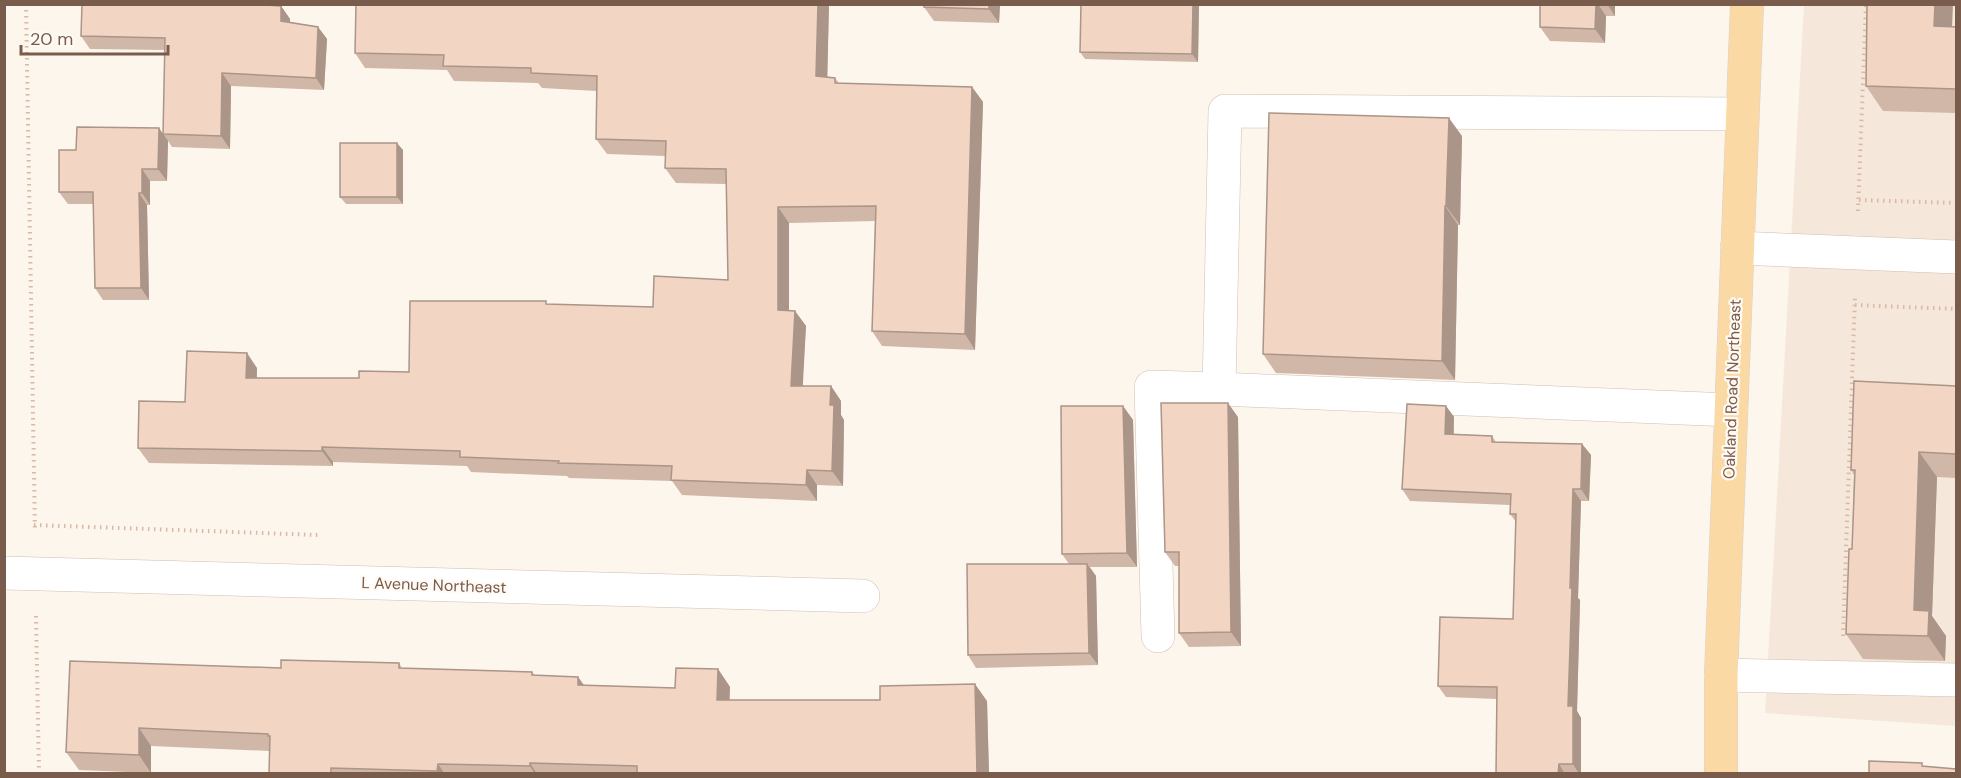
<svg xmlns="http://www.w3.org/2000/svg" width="1961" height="778" font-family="'DM Sans',sans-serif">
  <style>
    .residential { fill: #f5e8da }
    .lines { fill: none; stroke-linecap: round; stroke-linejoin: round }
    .minor-casing { stroke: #d1beb0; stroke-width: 34 }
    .major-casing { stroke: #dad1cd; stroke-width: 34 }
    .path { stroke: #d9b8a5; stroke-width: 4; stroke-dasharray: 1.5 4.5; stroke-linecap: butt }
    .minor { stroke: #fff; stroke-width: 33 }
    .major { stroke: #fbd9a5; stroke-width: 33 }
    .wall { fill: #d1b7a8 }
    .shaded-wall { fill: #aa9588 }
    .building { fill: #f3d5c3; stroke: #aa9588; stroke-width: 1.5 }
    .labels { text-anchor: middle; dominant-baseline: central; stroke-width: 4.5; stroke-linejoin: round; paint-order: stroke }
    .street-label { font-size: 16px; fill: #7a5c4d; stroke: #fffaf3 }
  </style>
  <rect width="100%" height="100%" fill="#fdf6ec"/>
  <path class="residential" d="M 1804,5 L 1956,5 L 1956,726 L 1765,713 Z"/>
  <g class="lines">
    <defs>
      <path id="minor" d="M 1737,248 L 1956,257
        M 1731,410 L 1219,389 L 1225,111 L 1743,114
        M 4,573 L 863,596
        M 1158,636 L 1151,387 L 1219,389
        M 1721,675 L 1956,680"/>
      <path id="major" d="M 1721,774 L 1721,675 L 1747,4"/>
    </defs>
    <use href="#minor" class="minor-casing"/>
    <use href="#major" class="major-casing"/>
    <path class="path" d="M 26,4 L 35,532
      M 1859,200 L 1956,203
      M 1858,211 L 1866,4
      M 1855,305 L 1956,309
      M 34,525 L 319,535
      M 36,616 L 39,774
      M 1843,636 L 1855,296"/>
    <use href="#minor" class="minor"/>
    <use href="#major" class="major"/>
  </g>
  <path class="wall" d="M 356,4 L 829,4 L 827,77 L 835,78 L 839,83 L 972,87 L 983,102 L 975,350 L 882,346 L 872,331 L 875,221 L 789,223 L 789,310 L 795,311 L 806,326 L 802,386 L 831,386 L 841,401 L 841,415 L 844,420 L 843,486 L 817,485 L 817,501 L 682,495 L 672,481 L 569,478 L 567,476 L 471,472 L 467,466 L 333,462 L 333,466 L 149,463 L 138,448 L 185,402 L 257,368 L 257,378 L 359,378 L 409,372 L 549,304 L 653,307 L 728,280 L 726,184 L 676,183 L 665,168 L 665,156 L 607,154 L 596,139 L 597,91 L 542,88 L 538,83 L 454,81 L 447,70 L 365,68 L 355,53 Z
    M 924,4 L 1000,4 L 999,23 L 934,21 L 924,7 Z
    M 1081,4 L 1199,4 L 1198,62 L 1085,59 L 1080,52 Z
    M 1540,4 L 1615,4 L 1615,16 L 1606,16 L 1605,43 L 1550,41 L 1540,27 Z
    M 281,6 L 290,19 L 290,23 L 318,27 L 327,39 L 324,90 L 231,86 L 230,149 L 172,147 L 168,141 L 167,181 L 150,181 L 150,205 L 147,205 L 149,300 L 103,300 L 95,288 L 94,204 L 68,204 L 59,192 L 76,150 L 163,134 L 165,50 L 90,49 L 81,36 Z
    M 1952,27 L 1956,27 L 1956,113 L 1883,111 L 1866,86 Z
    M 1462,136 L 1460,225 L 1458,225 L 1455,380 L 1276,373 L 1263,354 Z
    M 403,150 L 403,204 L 346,204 L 340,197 Z
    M 1956,386 L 1956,478 L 1937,477 L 1932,616 L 1946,636 L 1945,661 L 1863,659 L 1846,634 L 1852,549 L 1854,475 L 1851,470 Z
    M 1123,406 L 1133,420 L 1137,567 L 1090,567 L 1096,576 L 1098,665 L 976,668 L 968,655 L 1069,564 L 1062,554 Z
    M 1446,406 L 1454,417 L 1454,434 L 1492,436 L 1496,442 L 1582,444 L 1591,455 L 1589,501 L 1581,501 L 1578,598 L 1580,600 L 1577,711 L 1581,718 L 1581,774 L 1496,774 L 1497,699 L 1446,697 L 1438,686 L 1513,619 L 1516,522 L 1510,514 L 1510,505 L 1410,501 L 1402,489 Z
    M 1238,417 L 1241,646 L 1189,647 L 1179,633 L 1179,566 L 1175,566 L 1165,552 Z
    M 399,663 L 402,668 L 532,672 L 535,675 L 578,677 L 584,685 L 675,688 L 718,669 L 730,687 L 729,700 L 987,701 L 989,774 L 269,774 L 270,751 L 151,746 L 151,773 L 79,770 L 66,752 L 281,668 Z"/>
  <path class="shaded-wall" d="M 818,4 L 829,4 L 827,92 L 816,76 Z
    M 989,4 L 1000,4 L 999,23 L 989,9 Z
    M 1193,4 L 1199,4 L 1198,62 L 1192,54 Z
    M 1596,4 L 1598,4 L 1606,16 L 1605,43 L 1595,29 Z
    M 1607,4 L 1615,4 L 1615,16 Z
    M 1935,4 L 1953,4 L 1951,51 L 1934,26 Z
    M 281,6 L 290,19 L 290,34 L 281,21 Z
    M 318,27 L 327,39 L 324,90 L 316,78 Z
    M 222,73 L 231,86 L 230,149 L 221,136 Z
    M 972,87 L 983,102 L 975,350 L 965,334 Z
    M 1449,118 L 1462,136 L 1460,225 L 1446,206 Z
    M 159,128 L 168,141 L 167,181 L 158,169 Z
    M 397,143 L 403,150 L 403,204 L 397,197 Z
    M 142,169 L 150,181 L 150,205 L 142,193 Z
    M 139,193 L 147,205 L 149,300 L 141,288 Z
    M 1445,206 L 1458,225 L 1455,380 L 1442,361 Z
    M 778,207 L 789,223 L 789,325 L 778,310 Z
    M 795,311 L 806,326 L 802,401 L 791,386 Z
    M 247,353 L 257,368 L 256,393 L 246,378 Z
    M 831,386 L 841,401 L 841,415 L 844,420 L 843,486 L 832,471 L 830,405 Z
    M 1228,403 L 1238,417 L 1241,646 L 1231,632 Z
    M 1123,406 L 1133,420 L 1137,567 L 1127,553 Z
    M 1446,406 L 1454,417 L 1453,446 L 1445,434 Z
    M 1582,444 L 1591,455 L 1589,501 L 1581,489 Z
    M 322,447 L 333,462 L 333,466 L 322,451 Z
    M 1919,452 L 1937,477 L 1932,616 L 1946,636 L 1945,661 L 1928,636 L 1914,610 Z
    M 807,470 L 817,485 L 817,501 L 806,485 Z
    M 1573,489 L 1581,501 L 1578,598 L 1580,600 L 1577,711 L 1581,718 L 1581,774 L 1579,774 L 1573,764 L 1568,706 L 1570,588 Z
    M 1087,564 L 1096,576 L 1098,665 L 1089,653 Z
    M 718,669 L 730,687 L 729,717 L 717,700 Z
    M 578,677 L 590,694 L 578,685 Z
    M 975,684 L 987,701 L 989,774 L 977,774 Z
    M 139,728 L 151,746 L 151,773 L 139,755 Z
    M 530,763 L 537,774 L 535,774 L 530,766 Z
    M 438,764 L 445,774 L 439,774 L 437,771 Z
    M 1559,764 L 1565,774 L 1558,774 Z"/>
  <path class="building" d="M 82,4 L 252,4 L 281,6 L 281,21 L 318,27 L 316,78 L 222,73 L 221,136 L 163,134 L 165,38 L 81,36 Z
    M 356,4 L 818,4 L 816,76 L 835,78 L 835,83 L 972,87 L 965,334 L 872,331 L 876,206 L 778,207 L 778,310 L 795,311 L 791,386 L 831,386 L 830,405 L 834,405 L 832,471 L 807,470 L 806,485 L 671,480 L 672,466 L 558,463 L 559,461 L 460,457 L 460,451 L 322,447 L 322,451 L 138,448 L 139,401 L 185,402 L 187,351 L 247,353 L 246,378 L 359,378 L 359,371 L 409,372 L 410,301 L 546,301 L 546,304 L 653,307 L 654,276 L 728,280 L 726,169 L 665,168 L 666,141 L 596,139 L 597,76 L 531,73 L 531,68 L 443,66 L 444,55 L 355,53 Z
    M 924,4 L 989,4 L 989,9 L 924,7 Z
    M 1081,4 L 1193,4 L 1192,54 L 1080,52 Z
    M 1540,4 L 1596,4 L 1595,29 L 1540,27 Z
    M 1867,4 L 1935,4 L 1934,26 L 1956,27 L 1956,89 L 1866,86 Z
    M 1269,113 L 1449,118 L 1446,206 L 1445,206 L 1442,361 L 1263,354 Z
    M 77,127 L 159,128 L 158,169 L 142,169 L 142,193 L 139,193 L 141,288 L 95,288 L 93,192 L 59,192 L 59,150 L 76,150 Z
    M 340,143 L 397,143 L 397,197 L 340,197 Z
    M 1854,381 L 1956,386 L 1956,454 L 1919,452 L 1914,610 L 1929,611 L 1928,636 L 1846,634 L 1849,549 L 1852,549 L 1855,470 L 1851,470 Z
    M 1161,403 L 1228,403 L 1231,632 L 1179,633 L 1179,552 L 1165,552 Z
    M 1407,404 L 1446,406 L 1445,434 L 1492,436 L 1492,442 L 1582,444 L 1581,489 L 1573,489 L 1570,588 L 1572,588 L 1568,706 L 1573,706 L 1573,764 L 1559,764 L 1558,774 L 1496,774 L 1497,687 L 1438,686 L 1440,617 L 1513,619 L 1516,514 L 1510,514 L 1511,494 L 1402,489 Z
    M 1061,406 L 1123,406 L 1127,553 L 1062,554 Z
    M 967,564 L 1087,564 L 1089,653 L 968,655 Z
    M 281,660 L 399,663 L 399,668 L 532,672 L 532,675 L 578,677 L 578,685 L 675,688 L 676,668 L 718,669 L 717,700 L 880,700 L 880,686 L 975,684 L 977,774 L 637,774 L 637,766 L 530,763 L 530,766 L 438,764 L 437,771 L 331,768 L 331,774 L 269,774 L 270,736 L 268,736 L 268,734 L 139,728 L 139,755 L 66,752 L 70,661 L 281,668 Z
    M 1869,761 L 1922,763 L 1922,766 L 1956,769 L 1956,774 L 1869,774 Z"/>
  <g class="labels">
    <g class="street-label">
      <text transform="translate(1732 389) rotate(-88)">Oakland Road Northeast</text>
      <text transform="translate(434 585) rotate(2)">L Avenue Northeast</text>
    </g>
  </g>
  <rect width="1961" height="778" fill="none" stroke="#7a5c4d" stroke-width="12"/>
  <path d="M21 45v9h147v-9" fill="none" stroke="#7a5c4d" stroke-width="3"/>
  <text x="30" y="45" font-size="18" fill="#7a5c4d" stroke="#fffaf3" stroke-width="4.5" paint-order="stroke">20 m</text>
</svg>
